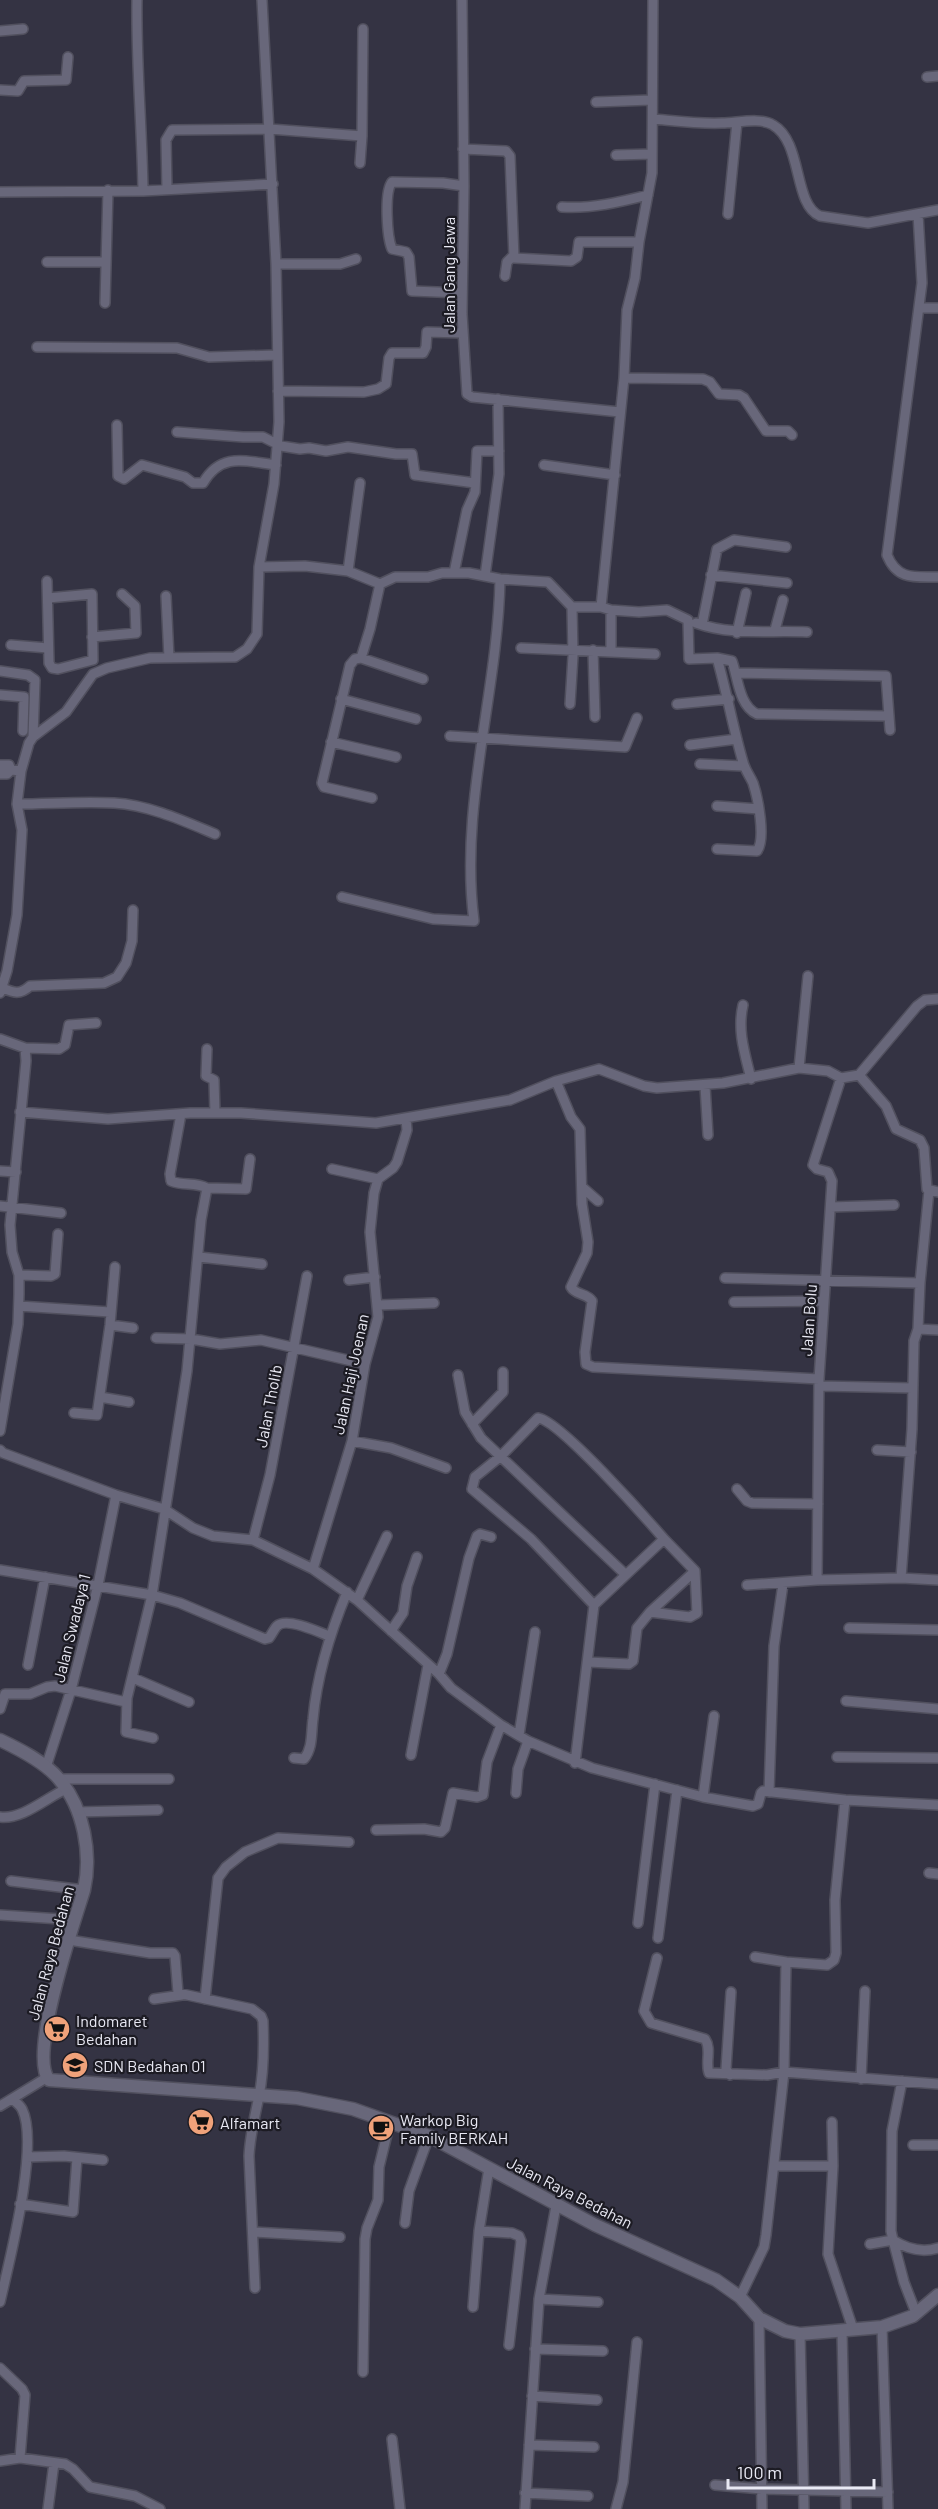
<svg xmlns="http://www.w3.org/2000/svg" width="938" height="2509" font-family="Barlow,sans-serif">
  <style>
    .lines { fill: none; stroke-linecap: round; stroke-linejoin: round }
    .minor-casing { stroke: #51505e; stroke-width: 12 }
    .tertiary-casing { stroke: #51505e; stroke-width: 15 }
    .minor { stroke: #68677a; stroke-width: 9 }
    .tertiary { stroke: #68677a; stroke-width: 12 }
    .labels { text-anchor: middle; dominant-baseline: central; stroke-width: 4.5; stroke-linejoin: round; paint-order: stroke }
    .street-label { font-size: 16px; fill: #e9e9f4; stroke: #1c1b23 }
    .poi-label { font-size: 16px; fill: #e9e9f4; stroke: #1c1b23; text-anchor: start }
  </style>
  <rect width="100%" height="100%" fill="#343343"/>
  <g class="lines">
    <defs>
      <path id="minor" d="M 137,0 C 136,63 142,127 143,191
        M 462,0 L 464,186 L 462,314 L 467,394 L 472,397 L 620,412
        M 0,31 L 23,29
        M 927,77 L 938,76
        M 0,90 L 18,91 L 24,81 L 66,80 L 68,57
        M 596,102 L 651,100
        M 653,119 C 676,121 699,124 722,123 C 737,123 760,117 773,125 C 803,142 793,205 820,216 L 868,223 L 938,210
        M 463,149 L 506,151 L 510,156 L 514,258 L 571,261 L 577,257 L 579,242 L 639,242
        M 616,155 L 652,154
        M 360,163 L 362,136
        M 167,189 L 166,140 L 172,130 L 270,129 L 362,136 L 363,29
        M 0,192 L 143,191 L 273,184
        M 562,207 C 591,209 620,202 648,195
        M 728,214 L 737,122
        M 918,214 L 922,283 L 887,555 C 897,580 914,577 938,577
        M 47,262 L 106,262
        M 276,264 L 340,264 L 356,259
        M 505,276 L 507,262 L 513,256
        M 462,293 L 412,291 L 409,257 L 406,252 L 392,249 C 387,237 384,192 392,182 L 443,183 L 464,186
        M 105,303 L 108,190
        M 919,308 L 938,308
        M 37,347 L 177,348 L 209,357 L 276,355
        M 624,378 L 703,379 L 710,382 L 719,394 L 739,395 L 744,398 L 766,431 L 788,431 L 792,435
        M 278,391 L 364,392 L 378,389 L 386,384 L 389,358 L 392,353 L 423,353 L 426,347 L 427,332 L 462,333
        M 117,425 L 118,476 L 124,479 L 142,465 L 185,477 L 193,483 L 203,483 C 221,452 245,461 276,465
        M 177,432 L 243,437 L 263,437 L 281,446 L 300,449 L 309,448 L 326,451 L 348,447 L 396,454 L 412,454 L 415,475 L 475,483
        M 544,465 L 615,475
        M 259,567 L 305,566 L 348,571 L 380,584 L 370,629 L 361,658 L 355,659 L 350,665 L 322,783 L 324,787 L 372,798
        M 348,571 L 360,483
        M 454,573 L 467,510 L 475,492 L 477,451 L 499,451
        M 711,575 L 787,583
        M 485,576 L 499,474 L 498,399
        M 47,581 L 49,663 L 52,668 L 58,669 L 93,660 L 92,594 L 48,598
        M 380,584 L 395,577 L 428,577 L 442,573 L 469,573 L 500,579 L 548,582 L 572,607 L 601,607 L 611,610 L 639,612 L 667,610 L 688,620 L 689,659 L 717,658 L 732,661 C 738,678 739,706 757,714 L 889,716 L 890,730
        M 166,596 L 169,658
        M 601,607 L 624,378 L 627,310 L 635,278 L 639,242 L 652,173 L 653,0
        M 696,623 C 732,636 769,630 807,632
        M 702,625 L 717,549 L 734,540 L 786,547
        M 775,630 L 783,600
        M 737,633 L 746,593
        M 92,637 L 136,633 L 135,606 L 122,594
        M 11,645 L 48,648
        M 521,648 L 611,652 L 611,610
        M 593,650 L 595,717
        M 611,652 L 655,654
        M 361,658 L 423,679
        M 717,658 C 727,693 733,728 743,762 C 745,770 750,776 753,783 C 758,798 766,839 757,851 L 717,849
        M 0,671 L 28,675 L 35,680 L 33,737
        M 736,673 L 886,676 L 889,716
        M 0,695 L 24,697 L 23,731
        M 341,699 L 416,719
        M 570,704 L 573,656 L 572,607
        M 677,704 L 729,699
        M 450,736 L 625,747 L 637,718
        M 331,742 L 396,757
        M 690,745 L 737,739
        M 700,764 L 743,766
        M 0,765 L 9,765 L 11,770 L 21,771
        M 0,774 L 7,774 L 11,770
        M 17,804 C 49,804 82,801 114,803 C 149,805 184,821 215,834
        M 717,806 L 759,809
        M 342,897 L 433,919 L 474,921 C 459,806 498,693 500,579
        M 3,988 C 14,993 20,995 30,986 L 104,983 L 117,977 L 126,963 L 132,941 L 133,910
        M 0,993 L 7,971 L 17,915 L 22,830 L 17,804 L 21,771 L 29,743 L 33,737 L 66,712 L 93,674 L 107,668 L 150,658 L 235,657 L 247,649 L 257,634 L 259,567 L 274,484 L 279,422 L 276,264 L 262,0
        M 743,1005 C 737,1031 745,1054 751,1079
        M 0,1039 L 25,1048 L 26,1061 L 10,1225 L 12,1252 L 19,1275 L 19,1294 L 18,1324 L 0,1431
        M 25,1048 L 59,1049 L 65,1045 L 69,1025 L 96,1023
        M 207,1049 L 206,1076 L 214,1080 L 215,1113
        M 799,1068 L 808,976
        M 859,1075 L 886,1106 L 896,1129 L 920,1140 L 924,1148 L 927,1189 L 938,1192
        M 556,1081 L 571,1117 L 580,1129 L 582,1204 L 588,1242 L 587,1253 L 571,1287 C 575,1295 587,1293 592,1301 L 585,1352 L 586,1364 L 593,1367 L 819,1379
        M 705,1086 L 708,1135
        M 20,1112 L 108,1119 L 190,1113 L 241,1113 L 376,1123 L 510,1100 L 556,1081 L 599,1069 L 644,1086 L 657,1088 L 723,1083 L 799,1068 L 828,1071 L 841,1078 L 859,1075 L 917,1006 L 925,1000 L 938,999
        M 332,1169 L 378,1179
        M 0,1171 L 16,1172
        M 582,1187 L 598,1201
        M 207,1188 L 246,1189 L 250,1159
        M 0,1206 L 61,1213
        M 831,1207 L 894,1205
        M 199,1257 L 262,1264
        M 19,1275 L 51,1276 L 55,1274 L 58,1234
        M 725,1278 L 920,1283
        M 349,1280 L 375,1277
        M 734,1302 L 824,1301
        M 379,1305 L 434,1303
        M 19,1306 L 110,1312
        M 110,1325 L 133,1328
        M 918,1329 L 938,1330
        M 156,1338 L 191,1339 L 220,1344 L 261,1340 L 365,1364
        M 458,1375 L 465,1412 L 481,1438 L 626,1575
        M 820,1386 L 913,1388
        M 100,1397 L 129,1402
        M 74,1413 L 97,1415 L 110,1325 L 115,1267
        M 472,1424 L 503,1392 L 503,1372
        M 352,1441 L 391,1448 L 446,1468
        M 0,1450 L 3,1453 L 116,1495 L 164,1509 L 193,1528 L 213,1536 L 253,1540 L 313,1569 L 357,1600 L 439,1674 L 451,1688 L 501,1725 L 528,1741 L 592,1768 L 703,1797 L 753,1806 L 758,1804 L 761,1793 L 763,1791 L 845,1800 L 835,1900 L 836,1953 L 834,1960 L 827,1965 L 786,1962 L 784,2072 L 766,2235 L 764,2247 L 740,2297
        M 877,1450 L 911,1452
        M 737,1489 L 747,1501 L 752,1503 L 818,1504
        M 253,1540 L 270,1475 L 307,1276
        M 313,1569 L 352,1441 L 365,1364 L 378,1317 L 370,1232 L 374,1193 L 378,1179 L 393,1168 L 397,1162 L 407,1130 L 406,1119
        M 0,1570 L 152,1595 L 180,1603 L 265,1639 L 269,1638 C 272,1634 274,1629 277,1626 C 286,1617 319,1632 329,1636
        M 901,1578 L 912,1429 L 914,1341 L 918,1329 L 920,1283 L 929,1190
        M 817,1580 L 819,1379 L 832,1181 L 828,1172 L 817,1169 L 813,1165 L 841,1078
        M 747,1585 L 817,1580 L 901,1578 L 938,1580
        M 357,1600 L 387,1536
        M 650,1612 L 695,1571
        M 849,1628 L 938,1630
        M 391,1631 L 403,1613 L 407,1586 L 417,1557
        M 588,1662 L 629,1664 L 633,1661 L 637,1628 L 650,1612 L 690,1617 L 697,1613 L 695,1571 L 664,1539
        M 28,1665 L 45,1577
        M 439,1674 L 447,1654 L 469,1558 L 477,1536 L 480,1534 L 491,1537
        M 133,1678 L 189,1702
        M 846,1701 L 938,1709
        M 0,1709 L 5,1694 L 30,1694 L 47,1687 L 55,1686 L 126,1702
        M 519,1735 L 535,1632
        M 153,1738 L 126,1732 L 127,1698 L 152,1595 L 187,1371 L 201,1220 L 207,1188 C 195,1182 183,1186 171,1181 L 170,1174 L 181,1114
        M 411,1755 L 428,1665
        M 837,1757 L 938,1758
        M 294,1758 L 304,1759 C 313,1748 311,1733 313,1719 C 317,1674 330,1633 347,1592
        M 575,1763 L 594,1605 L 664,1539 C 646,1518 559,1420 538,1418 L 501,1456 L 475,1477 L 472,1489 L 531,1539 L 594,1605
        M 46,1767 L 71,1690 L 98,1585 L 116,1495
        M 60,1779 L 169,1779
        M 769,1792 L 774,1646 L 783,1584
        M 516,1793 L 518,1769 L 528,1741
        M 703,1797 L 714,1716
        M 845,1800 L 938,1805
        M 77,1812 L 158,1810
        M 0,1817 C 22,1820 46,1798 66,1789
        M 376,1830 L 424,1829 L 441,1832 L 445,1828 L 453,1793 L 477,1797 L 483,1795 L 487,1762 L 501,1725
        M 929,1873 L 938,1874
        M 11,1881 L 84,1890
        M 0,1915 L 75,1920
        M 638,1923 L 655,1784
        M 658,1938 L 677,1790
        M 69,1940 L 150,1953 L 173,1953 L 175,1956 L 178,1993 L 252,2009 L 261,2016 L 263,2021 C 264,2046 264,2072 259,2096 C 255,2116 250,2135 249,2156 L 255,2288
        M 755,1957 L 786,1962
        M 657,1958 L 644,2011 L 651,2023 L 705,2039 C 712,2049 705,2062 709,2073 L 767,2075 L 784,2072 L 938,2084
        M 154,1999 L 182,1995
        M 205,1999 L 218,1878 L 226,1867 L 245,1852 L 278,1838 L 349,1842
        M 730,2075 L 726,2069 L 731,1992
        M 861,2079 L 865,1991
        M 902,2081 L 892,2131 L 891,2231 L 893,2240 C 907,2249 922,2253 938,2248
        M 0,2106 L 46,2078
        M 832,2122 L 833,2166 L 828,2254 L 853,2329
        M 913,2145 L 938,2145
        M 27,2157 L 64,2156 L 103,2160
        M 775,2166 L 833,2166
        M 489,2168 L 479,2231 L 512,2233 L 519,2236 L 521,2241 L 509,2345
        M 20,2204 L 73,2212 L 77,2158
        M 405,2223 L 409,2191 L 429,2136
        M 253,2232 L 340,2237
        M 870,2244 L 893,2240 L 904,2282 L 916,2313
        M 539,2299 L 598,2302
        M 0,2302 C 9,2262 40,2144 22,2109 C 20,2105 16,2102 12,2099
        M 473,2307 L 479,2231
        M 759,2318 L 762,2509
        M 882,2327 L 888,2509
        M 842,2331 L 846,2509
        M 800,2334 L 804,2509
        M 535,2349 L 603,2351
        M 0,2368 L 22,2389 L 25,2395 L 20,2458
        M 363,2372 L 365,2239 L 367,2228 L 378,2200 L 379,2167 L 390,2122
        M 532,2396 L 597,2400
        M 392,2439 L 400,2509
        M 529,2445 L 594,2447
        M 0,2461 L 20,2458 L 65,2464 L 73,2469 L 90,2487 L 135,2496 L 160,2509
        M 715,2485 L 762,2489 L 888,2492
        M 525,2493 L 588,2496
        M 48,2509 L 54,2463
        M 525,2509 L 539,2299 L 556,2206
        M 616,2509 L 623,2482 L 637,2342"/>
      <path id="tertiary" d="M 0,1740 C 19,1749 45,1762 59,1779 C 84,1808 92,1854 84,1890 C 74,1923 28,2055 49,2080 L 297,2098 L 353,2109 L 429,2136 L 595,2225 L 716,2280 L 740,2297 L 759,2318 L 785,2331 L 800,2334 L 882,2327 L 913,2316 L 938,2295"/>
    </defs>
    <use href="#minor" class="minor-casing"/>
    <use href="#tertiary" class="tertiary-casing"/>
    <use href="#minor" class="minor"/>
    <use href="#tertiary" class="tertiary"/>
  </g>
  <defs>
    <symbol id="supermarket-disc" viewBox="-11 -11 22 22"><circle r="9.5" fill="#f0a27a" stroke="#1c1b23"/><path d="M-6-5.5h2.5l.6 2H6L4.5 2H-2.5L-4.4-4H-6ZM-1.5 3.2a1.3 1.3 0 1 0 .1 0ZM3 3.2a1.3 1.3 0 1 0 .1 0Z" fill="#111"/></symbol>
    <symbol id="school-disc" viewBox="-11 -11 22 22"><circle r="9.5" fill="#f0a27a" stroke="#1c1b23"/><path d="M0-5L7-2L0 1L-7-2ZM-4 1L0 2.5L4 1V4Q0 6-4 4Z" fill="#111"/></symbol>
    <symbol id="cafe-disc" viewBox="-11 -11 22 22"><circle r="9.5" fill="#f0a27a" stroke="#1c1b23"/><path d="M-5.5-4.5H6V0H3Q3 3.5 0 3.5H-2.5Q-5.5 3.5-5.5 0ZM3-3.2v2h1.7v-2ZM-6 4.5H4V6H-6Z" fill="#111"/></symbol>
  </defs>
  <g fill-rule="evenodd">
    <use href="#supermarket-disc" x="42" y="2014" width="30" height="30"/>
    <use href="#school-disc" x="60" y="2050" width="30" height="30"/>
    <use href="#supermarket-disc" x="186" y="2107" width="30" height="30"/>
    <use href="#cafe-disc" x="366" y="2113" width="30" height="30"/>
  </g>
  <g class="labels">
    <g class="street-label">
      <text transform="translate(448 275) rotate(-90)">Jalan Gang Jawa</text>
      <text transform="translate(808 1320) rotate(-86)">Jalan Bolu</text>
      <text transform="translate(350 1374) rotate(-78)">Jalan Haji Joenan</text>
      <text transform="translate(268 1406) rotate(-79)">Jalan Tholib</text>
      <text transform="translate(71 1628) rotate(-76)">Jalan Swadaya 1</text>
      <text transform="translate(50 1953) rotate(-75)">Jalan Raya Bedahan</text>
      <text transform="translate(570 2192) rotate(27)">Jalan Raya Bedahan</text>
    </g>
    <g class="poi-label">
      <text x="76" y="2020">Indomaret<tspan x="76" dy="18">Bedahan</tspan></text>
      <text x="94" y="2065">SDN Bedahan 01</text>
      <text x="400" y="2119">Warkop Big<tspan x="400" dy="18">Family BERKAH</tspan></text>
      <text x="220" y="2122">Alfamart</text>
    </g>
  </g>
  <path d="M728 2479v9h146v-9" fill="none" stroke="#e9e9f4" stroke-width="3"/>
  <text x="737" y="2479" font-size="18" fill="#e9e9f4" stroke="#1c1b23" stroke-width="4.5" paint-order="stroke">100 m</text>
</svg>
